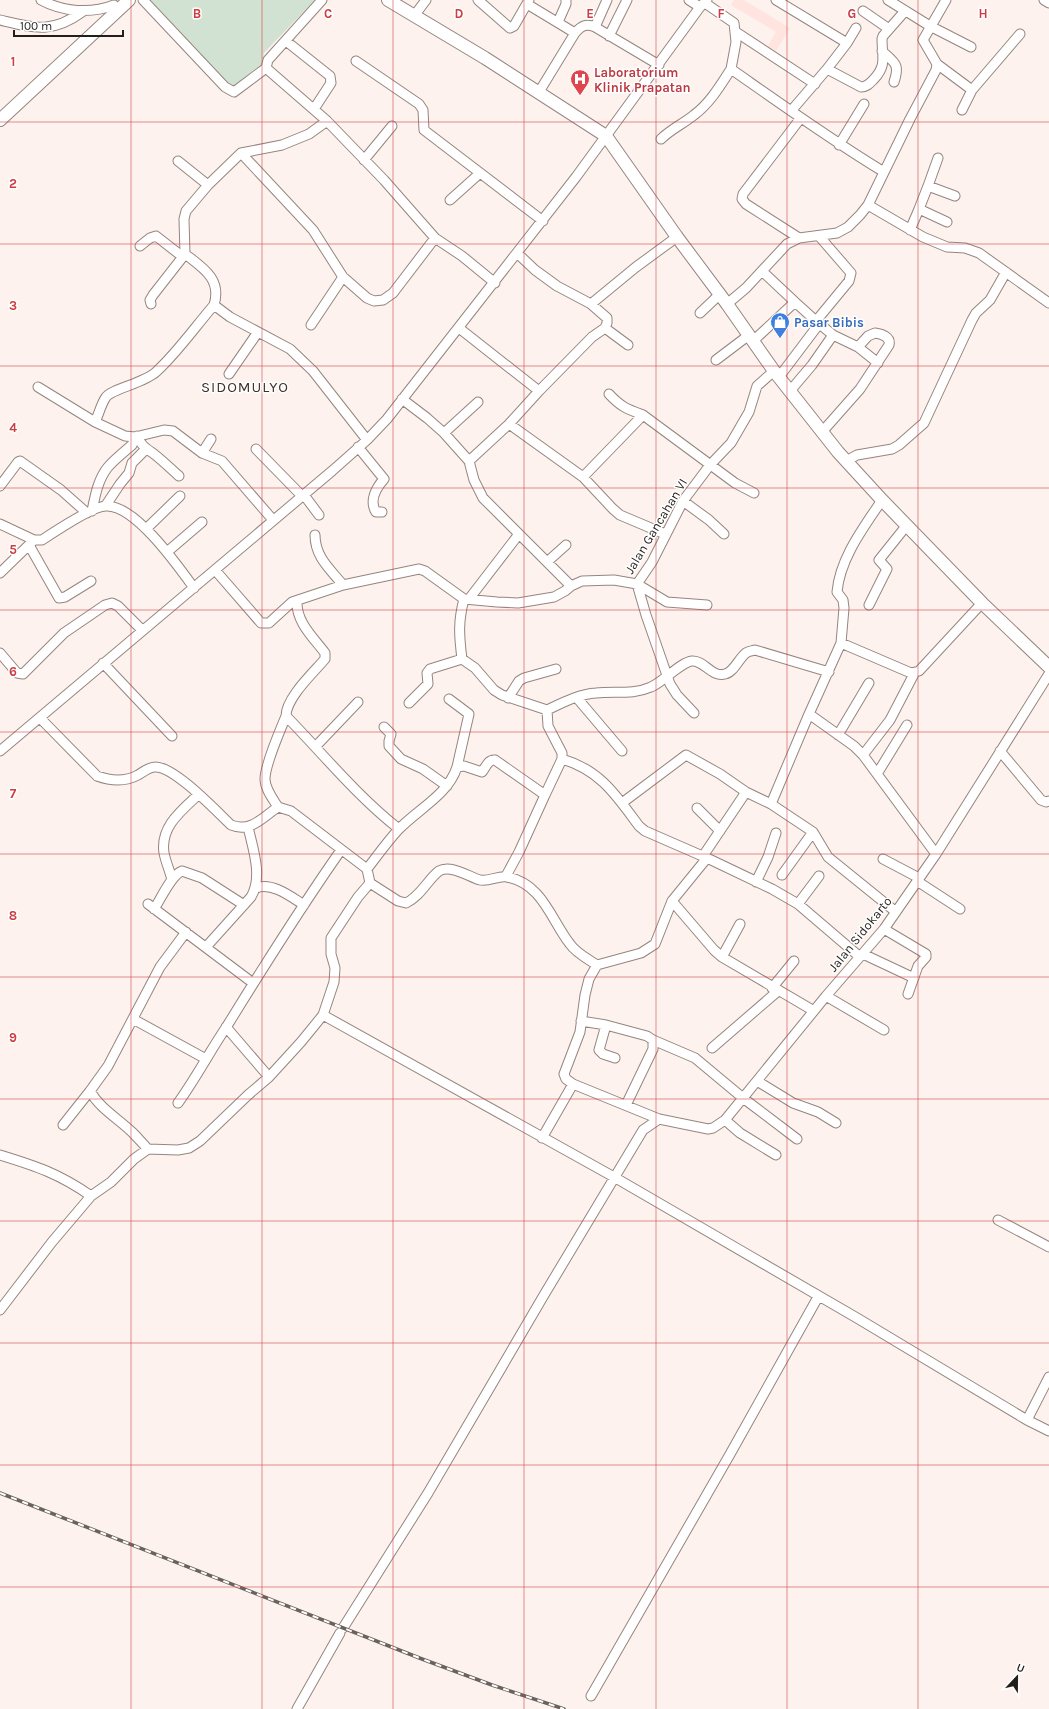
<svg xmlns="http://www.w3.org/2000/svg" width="1049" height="1709" font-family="Karla,sans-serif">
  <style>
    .education { fill: #ffe4e0 }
    .green { fill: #d2e2d2 }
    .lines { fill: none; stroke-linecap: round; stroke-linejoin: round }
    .street-casing { stroke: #96857e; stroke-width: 11 }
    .secondary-casing { stroke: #96857e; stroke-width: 14 }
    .street { stroke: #fff; stroke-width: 9 }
    .secondary { stroke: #fff; stroke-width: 12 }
    .rail-casing { stroke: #6a625e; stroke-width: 3.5 }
    .rail { stroke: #fff; stroke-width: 2; stroke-dasharray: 6; stroke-linecap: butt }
    .grid { fill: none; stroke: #cd3d42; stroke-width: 1; stroke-opacity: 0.55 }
    .labels { text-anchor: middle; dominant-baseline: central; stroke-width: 3; stroke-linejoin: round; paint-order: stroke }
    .health-label { font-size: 13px; font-weight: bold; fill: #be3a42; stroke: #fff; text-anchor: start }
    .shop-label { font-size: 13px; font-weight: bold; fill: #366cbe; stroke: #fff; text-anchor: start }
    .street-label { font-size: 13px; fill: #241e1b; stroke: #fff }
    .quarter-label { font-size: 15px; letter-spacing: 1px; fill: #3e3029; stroke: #fff }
    .grid-label { font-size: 13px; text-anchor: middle; font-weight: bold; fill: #cd3d42; stroke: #fff; stroke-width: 3; stroke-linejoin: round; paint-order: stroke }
  </style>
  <rect width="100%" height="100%" fill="#fdf2ed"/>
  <path class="education" d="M 734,0 L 744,0 L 790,28 L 776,51 L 768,46 L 776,32 L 731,5 Z"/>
  <path class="green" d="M 148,0 L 315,0 L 264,53 L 261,71 L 236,93 Z"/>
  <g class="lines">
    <defs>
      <path id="street" d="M 41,0 C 63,12 91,14 114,5 L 118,11
        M 143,0 L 225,87 L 234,92 L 266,68 L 268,60 L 322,0
        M 478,0 L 510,28 L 514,26 L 529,0
        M 689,0 L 700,7
        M 776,0 L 847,43 L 827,69
        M 888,0 L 930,26 L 971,47
        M 1044,0 L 1049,3
        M 705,3 L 734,23 L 736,42 L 731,69 C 781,104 831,140 884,172
        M 527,4 L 575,33 C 581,26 586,23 595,27 L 659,65
        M 863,11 L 889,29
        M 414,16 L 426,0
        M 0,20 C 34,28 52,34 82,12
        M 558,22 L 566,4 L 566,0
        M 595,27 L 607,0
        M 736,32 L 815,84
        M 609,36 L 627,0
        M 286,41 L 330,76 L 331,83 L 314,109
        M 847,43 L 856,28
        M 882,51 C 895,63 900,64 894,82
        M 356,61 L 419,104 L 423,110 L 424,130 L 543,221
        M 937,64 L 972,90
        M 266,68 L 327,121 L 384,180 L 435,238 L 462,256 L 495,283
        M 539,92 L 575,33
        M 962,110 L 972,90 L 1020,34
        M 791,111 L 827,69 L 861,87 C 867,87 870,83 874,79 C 887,65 882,57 882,39 L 883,36 L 905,11
        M 327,121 L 309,134 L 282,145 L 241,153 L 208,185 L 186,211 L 184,219 L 185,254 C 203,268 222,279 214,305 L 230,317 L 290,349 L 313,371 L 367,440
        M 661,139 C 671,129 683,124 694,115 C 710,103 720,86 731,69
        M 839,145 L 864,104
        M 241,153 L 313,230 L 343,277 L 367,298 L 374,301 L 383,300 L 393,293 L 435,238
        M 364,160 L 392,126
        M 178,161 L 208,185
        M 928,186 L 938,158
        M 450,200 L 479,174
        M 868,205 L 923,237 L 947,247 L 965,248 L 979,253 L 1049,303
        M 919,209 L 928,186 L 955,196
        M 910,230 L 919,209 L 947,222
        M 799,238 L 746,204 L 742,199 L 743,194 L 800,119
        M 140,246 L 150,238 L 156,236 L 183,257
        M 762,271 L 795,302
        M 151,304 L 150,300 L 153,295 L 185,254
        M 591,304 L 636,267 L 677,237
        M 727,304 L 746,288 L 787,244 L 799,238 L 837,233 L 848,227 L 860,215 L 868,205 L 910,119 L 936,70 L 937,64 L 923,40 L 946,0
        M 700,313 L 720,294
        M 816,321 L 833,335 L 858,347 L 878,363
        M 311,325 L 343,277
        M 459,328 L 539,391
        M 605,328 L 628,345
        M 753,341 L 795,302 L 816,321 L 849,281 L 851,273 L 819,236
        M 716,360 L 749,335
        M 229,374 L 258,332
        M 779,377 L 819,324
        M 38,387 L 95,422 L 125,436 L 135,437 L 164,430 L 173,431 L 202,453 L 222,461 L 273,520
        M 790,391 L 812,365 L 833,335
        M 609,394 C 621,407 627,409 643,415 L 735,483 L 754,493
        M 402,399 L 427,418 L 444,433 L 469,461 L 474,480 L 483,498 L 571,586
        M 95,422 C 99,414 101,404 106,397 C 112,389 144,383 156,372 C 177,353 195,327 214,305
        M 509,424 L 583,477 L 613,509 L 620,515 L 665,534
        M 822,432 L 860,389 L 889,345 C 891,337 882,334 875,333 L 868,336 L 858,347
        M 444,433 L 478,402
        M 137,436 C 141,446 147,449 154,454 C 163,461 171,469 179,476
        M 358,447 L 384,479 C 376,488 369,501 376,512 L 382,512
        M 256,449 L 302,496
        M 202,453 L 211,439
        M 469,461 L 509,424 L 539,391 L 592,337 L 605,328 L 607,323 L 607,318 L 591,304 L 557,286 L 535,270 L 517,253
        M 846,461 L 857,455 L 892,449 L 899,445 L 924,423 L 972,320 L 976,313 L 990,300 L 1006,272
        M 583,477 L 643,415
        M 0,486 L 18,462 L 20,461 L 61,490 L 87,513
        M 304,495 L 319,515
        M 683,501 L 709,520 L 724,534
        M 106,505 L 120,484 L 129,473 L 132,463 L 146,449
        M 92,511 C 95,496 98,479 108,467 C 115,459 124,452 132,445 L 134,441 L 135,437
        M 0,524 L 34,540
        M 146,529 L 180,496
        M 315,535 C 315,557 330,569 343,585
        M 29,545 L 59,598 L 65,597 L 91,581
        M 167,552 L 202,522
        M 547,562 L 566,545
        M 215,570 L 261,623 L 269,623 L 292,602 L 343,585 L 419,569 L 425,571 L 464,599 L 497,602 L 518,603 L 554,597 L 565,591 L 571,586 L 582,581 L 614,580 L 637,584 L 652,562 L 683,501 L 710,465 L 731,443 L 749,412 L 757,386 L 774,371
        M 0,573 L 34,540 L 42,540 C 54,532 95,505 107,506 C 136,506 178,566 194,588
        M 637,584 L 646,615 L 670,684 L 677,695 L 694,713
        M 637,584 L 667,602 L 707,605
        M 464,599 C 458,622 459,635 462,659 L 475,668 L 494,690 L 502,695 L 547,710
        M 469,599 L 519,534
        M 297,601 C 296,622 313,637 325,653 L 325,659 C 313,673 286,698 286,716 C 323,754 357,796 399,829
        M 869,605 L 887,569 L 879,560 L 907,525
        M 841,643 L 911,673 L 919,671 L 982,603
        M 0,653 L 17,673 L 23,674 L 64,633 L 105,605 L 112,603 L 118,606 L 142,630
        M 103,663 L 172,736
        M 829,672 L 755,650 C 752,651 748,651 746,653 C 739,658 734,672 725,674 C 712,678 704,660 692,661 C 681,662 663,682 651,687 C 633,695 615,691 596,693 C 579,694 562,703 547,710 L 548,726 L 562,753 L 562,759 C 600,770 616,795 639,826 L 645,831 L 707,858 L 772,889 L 798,904 L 860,957
        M 508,698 L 519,681 L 524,678 L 556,669
        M 577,698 L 622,751
        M 449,699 L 469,714 L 457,767
        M 409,703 L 428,684 L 427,673 L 430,669 L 462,659
        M 809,714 L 854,746 L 863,755 L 936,854
        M 384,727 L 391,734 L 389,741 L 389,746 L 401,759 L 423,769 L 447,786
        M 838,735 L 869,683
        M 316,746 L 358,702
        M 0,751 L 332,471 L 367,440 L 387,419 L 576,177 L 700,7 L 707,0
        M 1000,751 L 1041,800 L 1046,802 L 1049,801
        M 863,755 L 890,720 L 915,672
        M 877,774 L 907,725
        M 545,795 L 562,759
        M 622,803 L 686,755 L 720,774 L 746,792 L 771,804 L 813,832 L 828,857 L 896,912
        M 771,804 L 809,714 L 841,643 L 844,608 L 843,600 L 837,592 C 840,558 864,527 882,500
        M 278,807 C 273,799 265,789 265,779 C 265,764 280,731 286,716
        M 697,808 L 720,831
        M 703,856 L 746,792
        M 707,858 L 672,901 L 655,944 L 641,953 L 597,965 L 589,979 L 585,995 L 580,1032 L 564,1074 L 566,1079 L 573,1084 L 659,1119 L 708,1129 L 713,1128 L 725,1120 L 826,996 L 884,929 L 936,854 L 1049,674
        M 883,859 L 919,878
        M 367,869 C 377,856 387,842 398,830 C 418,809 448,795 457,767 L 464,766 L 482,772 C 486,767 488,759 495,760 L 545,795 L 519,852 L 506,876
        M 782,875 L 813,832
        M 172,880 C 170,871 166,863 164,853 C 160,827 181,811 198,795
        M 917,881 L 960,909
        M 756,882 L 768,857 L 776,833
        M 370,883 L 398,901 L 406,903 C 420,897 429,878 439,871 C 451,864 469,877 480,880 C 489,882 499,875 507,877 C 543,884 551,920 570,944 C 576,953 588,959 597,965
        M 256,888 C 272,882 290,896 304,905
        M 672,901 L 714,950 L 722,957 L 814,1011
        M 148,904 L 253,983
        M 798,904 L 819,876
        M 154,909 C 161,899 171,875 182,871 L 202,878 L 244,905
        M 884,929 L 926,954 L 926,957 L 918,966 L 908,994
        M 206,947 L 251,897 C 263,877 253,849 248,827
        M 863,954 L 914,978
        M 722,957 L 740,924
        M 772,988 L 794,961
        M 826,996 L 884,1030
        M 323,1015 L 614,1177 L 857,1318 L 1027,1420
        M 133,1019 L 206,1059
        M 581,1021 L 606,1025 L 647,1036 L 653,1040 L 653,1049 L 626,1105
        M 606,1025 L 599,1050 L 603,1054 L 615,1058
        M 226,1027 L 269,1077
        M 653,1040 L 695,1058 L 743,1098 L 797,1139
        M 712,1048 L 778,991
        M 757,1081 L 793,1103 L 818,1112 L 836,1123
        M 178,1103 C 196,1078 210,1051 227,1026 C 264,966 301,907 341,850
        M 725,1120 L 740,1133 L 776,1155
        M 63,1125 L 90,1091
        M 542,1138 L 573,1084
        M 148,1149 C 143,1144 138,1138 133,1133 C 119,1119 100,1109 90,1091 L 108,1066 L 160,967 L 186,932
        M 0,1155 C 36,1166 60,1174 91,1196
        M 998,1220 L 1049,1247
        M 0,1310 L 52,1242 L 91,1196 L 111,1182 L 134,1159 L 148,1149 L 178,1150 L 189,1148 L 200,1141 L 248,1095 L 269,1077 L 301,1042 L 323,1015 L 334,982 L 335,968 L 331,954 L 331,938 L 358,897 L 370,883 L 367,869 L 291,811 L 278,807 C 263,817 251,833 231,825 C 216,811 174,766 155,767 C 149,767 143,772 138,775 C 125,782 111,781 97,776 L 40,718
        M 1049,1377 L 1027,1420 L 1049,1431
        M 343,1628 L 428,1493 L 544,1295 L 643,1130 L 659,1119
        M 591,1696 L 729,1456 L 818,1297
        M 297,1709 L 340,1633"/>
      <path id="secondary" d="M 388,0 L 485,58 L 606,136 L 677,237 L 727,304 L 774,371 L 838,452 L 882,500 L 982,603 L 1049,667
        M 0,120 L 129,0"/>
    </defs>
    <use href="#street" class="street-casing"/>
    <use href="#secondary" class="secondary-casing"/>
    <use href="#street" class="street"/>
    <use href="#secondary" class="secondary"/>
    <defs>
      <path id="rail" d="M 0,1493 L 422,1659 L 492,1685 L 564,1709"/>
    </defs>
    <use href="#rail" class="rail-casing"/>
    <use href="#rail" class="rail"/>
  </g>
  <path class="grid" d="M 131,0 L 131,1709M 262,0 L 262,1709M 393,0 L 393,1709M 524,0 L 524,1709M 656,0 L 656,1709M 787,0 L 787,1709M 918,0 L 918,1709M 0,122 L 1049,122M 0,244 L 1049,244M 0,366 L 1049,366M 0,488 L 1049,488M 0,610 L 1049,610M 0,732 L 1049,732M 0,854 L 1049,854M 0,977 L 1049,977M 0,1099 L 1049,1099M 0,1221 L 1049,1221M 0,1343 L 1049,1343M 0,1465 L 1049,1465M 0,1587 L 1049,1587"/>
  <defs>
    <symbol id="hospital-pin" viewBox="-11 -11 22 30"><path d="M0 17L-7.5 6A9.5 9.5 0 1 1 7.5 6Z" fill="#e0444e" stroke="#fff"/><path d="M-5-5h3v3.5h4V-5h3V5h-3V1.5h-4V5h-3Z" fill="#fff"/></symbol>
    <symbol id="shop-pin" viewBox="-11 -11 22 30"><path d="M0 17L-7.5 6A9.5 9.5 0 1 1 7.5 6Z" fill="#3f7fe0" stroke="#fff"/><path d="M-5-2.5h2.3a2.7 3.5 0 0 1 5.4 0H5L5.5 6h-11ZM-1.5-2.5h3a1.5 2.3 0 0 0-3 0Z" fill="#fff"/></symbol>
  </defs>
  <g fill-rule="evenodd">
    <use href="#hospital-pin" x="569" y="68" width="22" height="30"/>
    <use href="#shop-pin" x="769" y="311" width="22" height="30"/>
  </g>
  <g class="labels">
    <g class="health-label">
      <text x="594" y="72">Laboratorium<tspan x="594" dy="15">Klinik Prapatan</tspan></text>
    </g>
    <g class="shop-label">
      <text x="794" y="322">Pasar Bibis</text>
    </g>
    <g class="street-label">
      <text transform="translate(656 526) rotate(-59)">Jalan Gancahan VI</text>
      <text transform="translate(860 934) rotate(-51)">Jalan Sidokarto</text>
    </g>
    <g class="quarter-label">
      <text x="245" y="387">SIDOMULYO</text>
    </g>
  </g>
  <g class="grid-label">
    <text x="197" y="18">B</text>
    <text x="328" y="18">C</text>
    <text x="459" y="18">D</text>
    <text x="590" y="18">E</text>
    <text x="721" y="18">F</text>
    <text x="852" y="18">G</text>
    <text x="983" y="18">H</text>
    <text x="13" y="66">1</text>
    <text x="13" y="188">2</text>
    <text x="13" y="310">3</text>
    <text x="13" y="432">4</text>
    <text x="13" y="554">5</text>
    <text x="13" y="676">6</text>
    <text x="13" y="798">7</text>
    <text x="13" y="920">8</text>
    <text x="13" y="1042">9</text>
  </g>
  <g transform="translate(1017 1677) rotate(22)" stroke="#ffffff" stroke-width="3" paint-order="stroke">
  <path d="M0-3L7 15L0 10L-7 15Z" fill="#241e1b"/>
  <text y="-6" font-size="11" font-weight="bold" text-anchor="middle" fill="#241e1b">U</text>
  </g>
  <path d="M14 30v6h109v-6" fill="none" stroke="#241e1b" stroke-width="2"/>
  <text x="20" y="30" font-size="12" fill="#241e1b" stroke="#ffffff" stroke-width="3" paint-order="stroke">100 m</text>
</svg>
